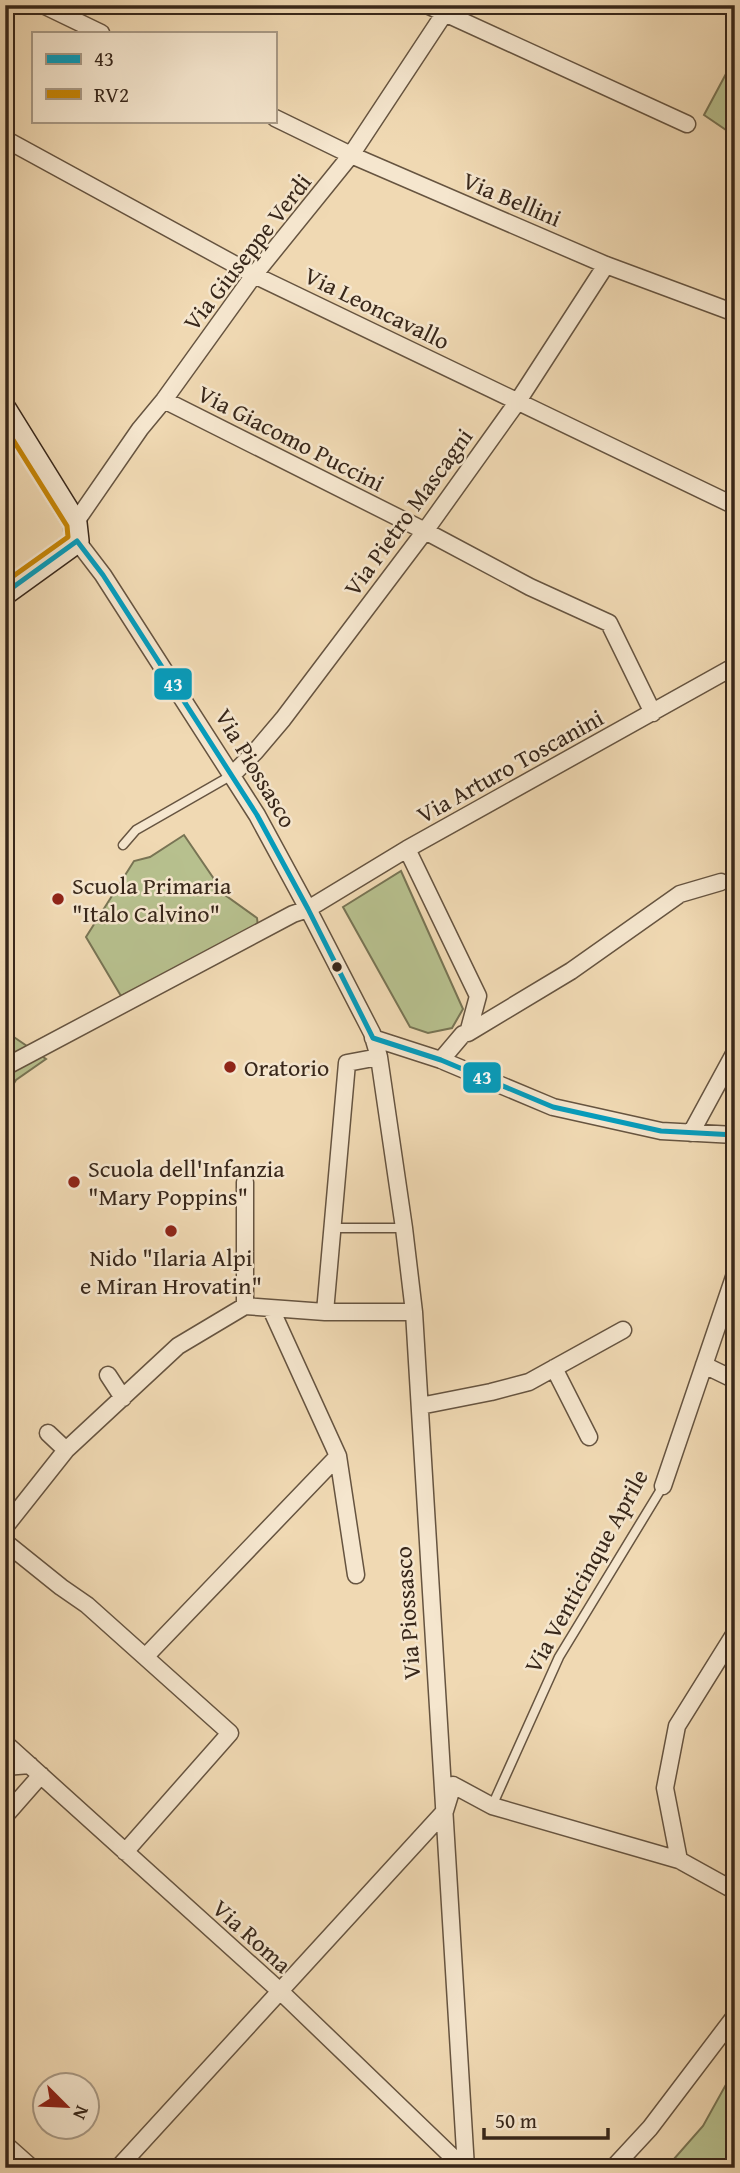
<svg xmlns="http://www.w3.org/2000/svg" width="740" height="2173" font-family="'Gentium Book Plus',serif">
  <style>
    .green { fill: #b7c08e; stroke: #787454; stroke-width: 2 }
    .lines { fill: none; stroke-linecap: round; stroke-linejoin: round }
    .lane-casing { stroke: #665440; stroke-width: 11 }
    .street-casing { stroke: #665440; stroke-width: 19 }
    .secondary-casing { stroke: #38271a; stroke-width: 26 }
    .lane { stroke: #f5e6ce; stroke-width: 8 }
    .street { stroke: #f5e6ce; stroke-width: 16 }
    .secondary { stroke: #f5e6ce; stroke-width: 23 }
    .bus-1-casing { stroke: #f5e6ce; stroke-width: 10 }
    .bus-2-casing { stroke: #f5e6ce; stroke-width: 10 }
    .bus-1 { stroke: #069cbc; stroke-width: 5 }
    .bus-2 { stroke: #c78606; stroke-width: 5 }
    .poi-dot { fill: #8f2418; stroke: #f5e6ce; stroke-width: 2.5 }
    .bus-dot { fill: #38271a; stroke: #f5e6ce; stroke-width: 2.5 }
    .labels { text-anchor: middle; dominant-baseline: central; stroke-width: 5; stroke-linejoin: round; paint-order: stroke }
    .street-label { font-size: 24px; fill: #38271a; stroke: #f5e6ce }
    .poi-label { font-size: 24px; fill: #38271a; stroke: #f5e6ce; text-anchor: start }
    .line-badge { stroke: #f5e6ce; stroke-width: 2.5 }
    .badge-label { font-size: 19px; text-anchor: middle; font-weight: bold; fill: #fff }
  </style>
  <rect width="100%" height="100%" fill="#f0d9b3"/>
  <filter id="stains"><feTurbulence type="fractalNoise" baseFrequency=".00286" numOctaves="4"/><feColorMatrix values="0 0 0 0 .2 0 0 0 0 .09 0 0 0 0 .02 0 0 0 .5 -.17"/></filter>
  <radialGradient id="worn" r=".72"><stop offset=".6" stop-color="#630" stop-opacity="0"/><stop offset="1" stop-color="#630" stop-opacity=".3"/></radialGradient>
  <path class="green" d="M 735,57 L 735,136 L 704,115 Z
    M 184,835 L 225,895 L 257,918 L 258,927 L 121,996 L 86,937 L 134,861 L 150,857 Z
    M 401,871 L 463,1009 L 452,1028 L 428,1033 L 410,1027 L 343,907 Z
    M 5,1031 L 46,1059 L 16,1080 L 5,1098 Z
    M 735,2062 L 735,2168 L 666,2168 L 703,2126 L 728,2081 L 726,2074 Z"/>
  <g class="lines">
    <defs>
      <path id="lane" d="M 123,845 L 136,830 L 232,775
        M 332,1228 L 404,1228
        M 492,1806 L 559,1657 L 663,1486"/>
      <path id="street" d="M 43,5 L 101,33
        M 427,5 L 687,124
        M 275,118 L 351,155 L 606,265 L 735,313
        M 5,139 L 254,275 L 735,506
        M 164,400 L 425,531 L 530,587 L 609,623 L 653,713
        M 75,523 L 140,429 L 164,400 L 254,275 L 351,155 L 450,5
        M 77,541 L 103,575 L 257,815 L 308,909 L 372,1033 L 379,1057 L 404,1228 L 414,1312 L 466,2168
        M 232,775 L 255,752 L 283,719 L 425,531 L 518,401 L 606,265
        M 407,849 L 478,996 L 468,1033 L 463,1034 L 441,1060
        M 468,1033 L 571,971 L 680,894 L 721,882
        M 373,1038 L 441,1060 L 553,1107 L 661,1131 L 735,1135
        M 5,1067 L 293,914 L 308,909 L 407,849 L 735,666
        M 691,1133 L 735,1052
        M 245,1306 L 245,1182
        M 325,1312 L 347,1063 L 379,1057
        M 704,1365 L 735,1380
        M 554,1368 L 589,1437
        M 108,1375 L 123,1398
        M 420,1406 L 491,1392 L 529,1382 L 623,1330
        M 48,1433 L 66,1450
        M 338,1456 L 356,1575
        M 663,1486 L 735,1274
        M 5,1527 L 66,1450 L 178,1346 L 245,1306 L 325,1312 L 414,1312
        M 5,1542 L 61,1587 L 87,1605 L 230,1733 L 125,1852
        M 146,1656 L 338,1456 L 271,1309
        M 5,1743 L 281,1992 L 464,2168
        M 5,1767 L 30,1765
        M 5,1816 L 41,1775
        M 679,1860 L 665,1788 L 677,1726 L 735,1633
        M 5,2144 L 32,2168
        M 118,2168 L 445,1811 L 453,1785 L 492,1806 L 679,1860 L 735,1891
        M 613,2168 L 650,2128 L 735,2016"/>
      <path id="secondary" d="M 5,410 L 75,523 L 77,541 L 5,593"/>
    </defs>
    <use href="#lane" class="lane-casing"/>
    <use href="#street" class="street-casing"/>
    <use href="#secondary" class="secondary-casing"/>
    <use href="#lane" class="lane"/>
    <use href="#street" class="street"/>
    <use href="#secondary" class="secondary"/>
    <defs>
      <path id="bus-1" d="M 5,593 L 77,541 L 103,575 L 257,815 L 308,909 L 373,1038 L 441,1060 L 553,1107 L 661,1131 L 735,1135"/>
      <path id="bus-2" d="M 5,427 L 67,526 L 68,537 L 5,582"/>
    </defs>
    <use href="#bus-1" class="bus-1-casing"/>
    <use href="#bus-2" class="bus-2-casing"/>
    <use href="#bus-1" class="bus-1"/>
    <use href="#bus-2" class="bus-2"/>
  </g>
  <g class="poi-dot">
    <circle cx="58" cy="899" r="7"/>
    <circle cx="230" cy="1067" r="7"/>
    <circle cx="74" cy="1182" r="7"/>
    <circle cx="171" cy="1231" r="7"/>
  </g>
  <circle class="bus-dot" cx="337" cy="967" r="6"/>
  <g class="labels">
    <g class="street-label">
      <text transform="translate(512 199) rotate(23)">Via Bellini</text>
      <text transform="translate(247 252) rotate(-52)">Via Giuseppe Verdi</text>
      <text transform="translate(377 308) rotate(26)">Via Leoncavallo</text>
      <text transform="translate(291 438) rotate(27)">Via Giacomo Puccini</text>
      <text transform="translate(408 512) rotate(-54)">Via Pietro Mascagni</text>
      <text transform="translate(510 766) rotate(-29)">Via Arturo Toscanini</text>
      <text transform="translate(256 768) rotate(59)">Via Piossasco</text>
      <text transform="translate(586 1571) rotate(-61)">Via Venticinque Aprile</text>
      <text transform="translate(407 1613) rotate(-94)">Via Piossasco</text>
      <text transform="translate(252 1936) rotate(42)">Via Roma</text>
    </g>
    <g class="poi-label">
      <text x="72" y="885">Scuola Primaria<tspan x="72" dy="28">"Italo Calvino"</tspan></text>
      <text x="244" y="1067">Oratorio</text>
      <text x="88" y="1168">Scuola dell'Infanzia<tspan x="88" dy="28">"Mary Poppins"</tspan></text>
      <text x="171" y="1257" text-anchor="middle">Nido "Ilaria Alpi<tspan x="171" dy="28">e Miran Hrovatin"</tspan></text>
    </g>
  </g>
  <g class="line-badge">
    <rect x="153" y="667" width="40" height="34" rx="7" fill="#069cbc"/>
    <rect x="462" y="1061" width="40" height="33" rx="7" fill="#069cbc"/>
  </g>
  <g class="badge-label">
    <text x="173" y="691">43</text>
    <text x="482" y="1084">43</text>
  </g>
  <rect width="740" height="2173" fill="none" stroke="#f0d9b3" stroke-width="28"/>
  <rect x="7" y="7" width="726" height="2159" fill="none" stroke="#38271a" stroke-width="3.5"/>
  <rect x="14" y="14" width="712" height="2145" fill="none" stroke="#38271a" stroke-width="2"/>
  <rect x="32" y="32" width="245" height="91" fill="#f5e6ce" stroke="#a99a86" stroke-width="2"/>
  <rect x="46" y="54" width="35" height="10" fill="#069cbc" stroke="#a99a86" stroke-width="2"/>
  <text x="94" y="66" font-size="21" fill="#38271a">43</text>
  <rect x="46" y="89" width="35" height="10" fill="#c78606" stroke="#a99a86" stroke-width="2"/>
  <text x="94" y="102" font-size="21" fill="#38271a">RV2</text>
  <g transform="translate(66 2106) rotate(114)"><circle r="33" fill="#f5e6ce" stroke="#a99a86" stroke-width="2"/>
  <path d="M0-5L12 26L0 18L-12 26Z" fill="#8f2418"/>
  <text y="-10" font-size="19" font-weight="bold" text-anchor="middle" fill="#38271a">N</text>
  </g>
  <path d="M484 2128v10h124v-10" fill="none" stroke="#38271a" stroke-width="3.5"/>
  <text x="495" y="2128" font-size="21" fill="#38271a" stroke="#f5e6ce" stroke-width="5" paint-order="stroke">50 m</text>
  <rect width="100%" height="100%" filter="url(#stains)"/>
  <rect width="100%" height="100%" fill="url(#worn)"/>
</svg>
